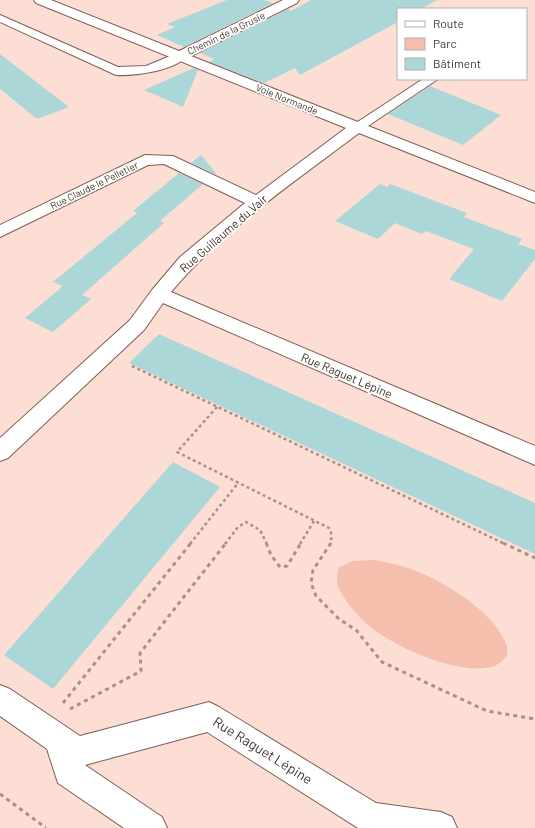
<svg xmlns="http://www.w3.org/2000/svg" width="535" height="828" font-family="Barlow,sans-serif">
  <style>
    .green { fill: #f4bfad }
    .building { fill: #acd7d9 }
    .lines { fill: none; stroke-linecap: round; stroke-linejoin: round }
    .lane-casing { stroke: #7e5e54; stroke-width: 2 }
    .street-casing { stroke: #7e5e54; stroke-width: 2 }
    .path-far1 { stroke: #a89189; stroke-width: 2.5; stroke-dasharray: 3 3; stroke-linecap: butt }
    .path { stroke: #a89189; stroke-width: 3; stroke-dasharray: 4 4; stroke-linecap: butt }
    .lane { fill: #fff; fill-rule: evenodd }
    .street { fill: #fff; fill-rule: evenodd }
    .labels { text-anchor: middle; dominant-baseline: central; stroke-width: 3.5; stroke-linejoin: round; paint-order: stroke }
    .far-street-label { font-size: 10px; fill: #41332e; stroke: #fff }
    .street-label { font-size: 12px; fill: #41332e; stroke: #fff }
    .near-street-label { font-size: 14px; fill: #41332e; stroke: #fff }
  </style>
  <rect width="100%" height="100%" fill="#fcded4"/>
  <path class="green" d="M 374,560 C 383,562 392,563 401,566 C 435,575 494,610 506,644 C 508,648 507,653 507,656 C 504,659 499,664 495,666 C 463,676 407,652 380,634 C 369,627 360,618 351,607 C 341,594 333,584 339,567 L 353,561 Z"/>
  <path class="building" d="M 227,0 L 264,0 L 273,3 L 184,47 L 157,35 L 175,27 L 167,24 Z
    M 311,0 L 437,0 L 421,9 L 398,9 L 398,22 L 300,75 L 295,68 L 264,83 L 209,62 L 214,59 L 200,53 L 288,9 L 291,11 Z
    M 0,54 L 69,107 L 37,119 L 0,89 Z
    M 194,68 L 198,70 L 183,107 L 144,90 Z
    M 430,86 L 501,115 L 463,145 L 388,114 Z
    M 201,155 L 216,173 L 215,174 L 191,163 Z
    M 179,173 L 203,184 L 160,221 L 164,223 L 82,295 L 74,291 L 91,299 L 53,332 L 25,318 L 63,286 L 53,282 L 137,213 L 145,216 L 133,211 Z
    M 380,184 L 387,187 L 390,184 L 467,213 L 464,217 L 522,239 L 518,244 L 535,250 L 535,259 L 502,301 L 449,279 L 474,249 L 426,231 L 422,234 L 395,223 L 378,239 L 335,221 Z
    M 159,334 L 535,503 L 535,554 L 129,363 Z
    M 173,462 L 220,487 L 53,689 L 4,655 Z"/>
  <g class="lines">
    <defs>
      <path id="lane" d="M 0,15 L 118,67 L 146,66 L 180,52 L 186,56 C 176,71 133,76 116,75 L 0,22 Z
        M 423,79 L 438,79 L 362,130 L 352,130 L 350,127 Z"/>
      <path id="street" d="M 34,0 L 51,0 L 179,51 L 283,0 L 299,0 L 297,3 L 191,56 L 535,192 L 535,203 L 359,133 C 294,182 224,229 171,292 L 535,446 L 535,465 L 163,303 L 144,330 L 8,458 L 0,461 L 0,438 L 130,320 L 152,290 L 180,257 L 245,203 L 164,164 L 148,165 L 0,237 L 0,225 L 145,155 L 173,156 L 256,195 L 346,128 L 36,3 Z
        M 0,685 L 10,689 L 80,736 L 209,702 L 219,707 L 376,803 L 441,812 L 452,817 L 457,828 L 358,828 L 207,732 L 85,765 L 162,817 L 167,828 L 124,828 L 58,783 L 47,749 L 0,716 Z"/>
    </defs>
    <use href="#lane" class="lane-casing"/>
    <use href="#street" class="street-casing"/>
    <path class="path-far1" d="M 132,366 L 505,544
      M 217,407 L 177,452 L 329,528 L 332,535 L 330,544
      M 190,544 L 238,483
      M 225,544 L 238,527 L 246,522 L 260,530 L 267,544
      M 300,544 L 314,521"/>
    <path class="path" d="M 266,543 L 271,555 L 280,567 L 287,566 L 301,543
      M 331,543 L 313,570 L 311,583 L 316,596 L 339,619 L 356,630 L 382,662 L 487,711 L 535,719
      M 503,543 L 535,558
      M 63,703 L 191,543
      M 70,709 L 141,671 L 140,653 L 226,543
      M 0,794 L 46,828"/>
    <use href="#lane" class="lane"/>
    <use href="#street" class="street"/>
  </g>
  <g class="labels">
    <g class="far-street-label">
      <text transform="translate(226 33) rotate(-26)">Chemin de la Grusie</text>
      <text transform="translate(287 99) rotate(22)">Voie Normande</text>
      <text transform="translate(94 185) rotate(-26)">Rue Claude le Pelletier</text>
    </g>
    <g class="street-label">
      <text transform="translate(223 233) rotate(-41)">Rue Guillaume du Vair</text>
      <text transform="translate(347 375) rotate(23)">Rue Raguet Lépine</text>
    </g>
    <g class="near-street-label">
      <text transform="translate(263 750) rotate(32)">Rue Raguet Lépine</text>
    </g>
  </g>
  <rect x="397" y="8" width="130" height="72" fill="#ffffff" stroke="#b3adab"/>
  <rect x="405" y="21" width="20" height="6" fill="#ffffff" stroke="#b3adab"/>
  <text x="433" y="28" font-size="12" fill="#41332e">Route</text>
  <rect x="405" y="38" width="20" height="12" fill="#f4bfad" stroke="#b3adab"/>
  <text x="433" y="48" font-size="12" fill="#41332e">Parc</text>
  <rect x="405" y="58" width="20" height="12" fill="#acd7d9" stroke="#b3adab"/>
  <text x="433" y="68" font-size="12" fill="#41332e">Bâtiment</text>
</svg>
